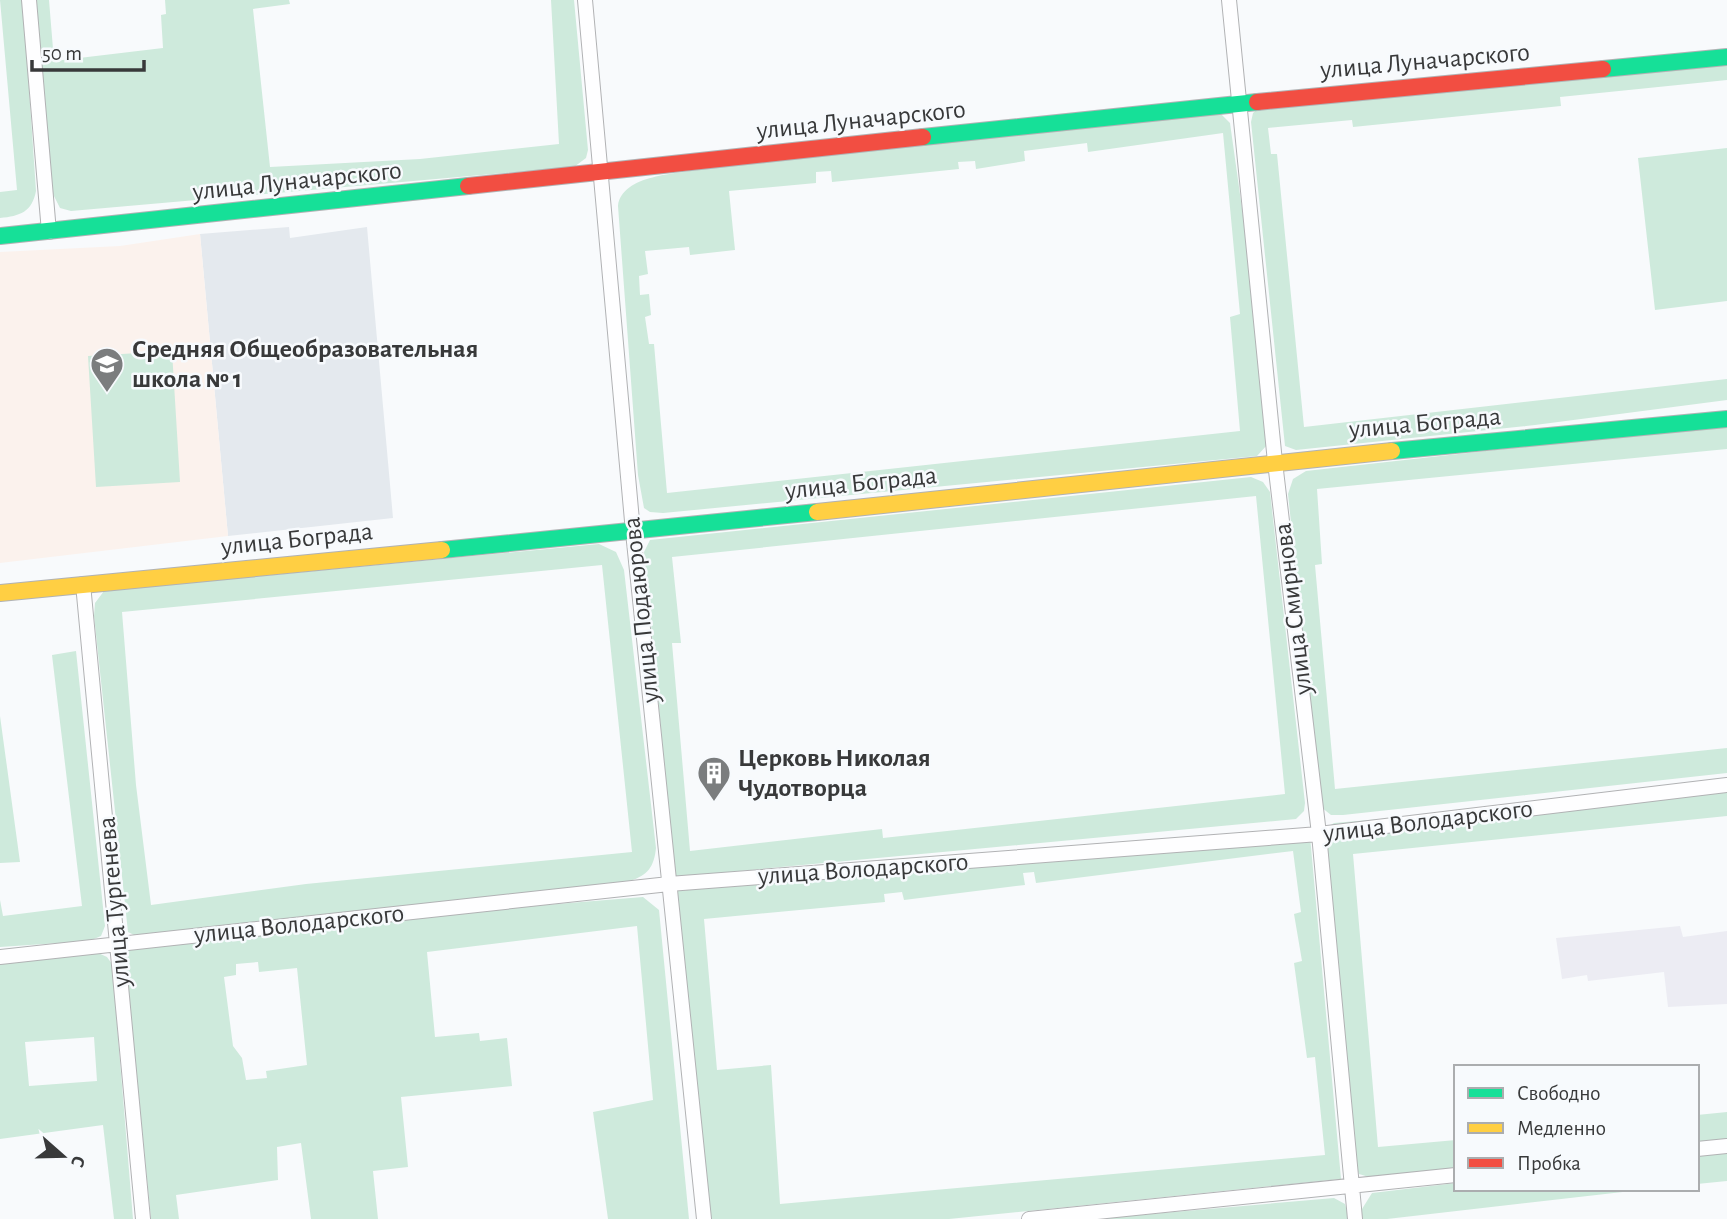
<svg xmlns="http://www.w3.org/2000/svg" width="1727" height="1219" font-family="'Alegreya Sans',sans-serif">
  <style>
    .built { fill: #e4e9ee }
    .education { fill: #fbf2ed }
    .medical { fill: #ececf3 }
    .green { fill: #ceeadc; fill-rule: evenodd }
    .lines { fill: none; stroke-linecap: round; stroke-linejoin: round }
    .street-casing { stroke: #b1b2b4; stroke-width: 16 }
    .fast-casing { stroke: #b1b2b4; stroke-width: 18 }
    .slow-casing { stroke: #b1b2b4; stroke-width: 18 }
    .jam-casing { stroke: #b1b2b4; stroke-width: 18 }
    .street { stroke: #fefeff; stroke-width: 14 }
    .fast { stroke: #16e098; stroke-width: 16 }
    .slow { stroke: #ffcf43; stroke-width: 16 }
    .jam { stroke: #f24e42; stroke-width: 16 }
    .labels { text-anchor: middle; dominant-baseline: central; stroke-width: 5; stroke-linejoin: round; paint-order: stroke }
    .street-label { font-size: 26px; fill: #38393a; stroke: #f7fafd }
    .poi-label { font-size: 26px; font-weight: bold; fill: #38393a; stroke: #f7fafd; text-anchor: start }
  </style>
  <rect width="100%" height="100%" fill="#f8fafc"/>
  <path class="built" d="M 289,227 L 290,238 L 367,227 L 393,518 L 228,536 L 200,234 Z"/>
  <path class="education" d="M 200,234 L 228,536 L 0,563 L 0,252 L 120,246 Z"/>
  <path class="medical" d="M 1680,926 L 1683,937 L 1727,931 L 1727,1004 L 1668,1007 L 1664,972 L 1588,981 L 1587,975 L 1562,979 L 1556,938 Z"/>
  <path class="green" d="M 0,0 L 23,0 L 36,191 C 32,212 20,216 0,218 L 0,192 L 17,190 Z
    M 35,0 L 49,0 L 54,61 L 163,48 L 161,15 L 166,14 L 165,0 L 289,0 L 290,4 L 253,9 L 270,167 L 420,159 L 559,144 L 551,0 L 574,0 L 588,150 L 586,158 L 574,167 L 71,211 L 60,208 L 53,194 Z
    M 1727,62 L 1727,80 L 1560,97 L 1561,106 L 1353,127 L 1352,120 L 1268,128 L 1271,154 L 1277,154 L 1304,427 L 1727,379 L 1727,400 L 1535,425 L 1296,450 L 1285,446 L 1251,122 L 1253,113 L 1260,107 Z
    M 1219,112 L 1230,123 L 1246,237 L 1267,445 L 1257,456 L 663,513 L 650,512 L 644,508 L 638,475 L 618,206 C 622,174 678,174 703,169 ZM 1223,133 L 1240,314 L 1230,317 L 1240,431 L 667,493 L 654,344 L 649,344 L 645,317 L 651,315 L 649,294 L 640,295 L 639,276 L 648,274 L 645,251 L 689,247 L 690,255 L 735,250 L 729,191 L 816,183 L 816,172 L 831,171 L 832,182 L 959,169 L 958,162 L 975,161 L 976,169 L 1025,161 L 1024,151 L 1087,143 L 1088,152 Z
    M 1727,148 L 1727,301 L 1655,310 L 1638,158 Z
    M 172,351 L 180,482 L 96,487 L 88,356 Z
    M 1727,424 L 1727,449 L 1317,489 L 1322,564 L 1315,565 L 1335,789 L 1727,748 L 1727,773 L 1343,815 L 1331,815 L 1321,807 L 1288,494 L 1293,479 L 1306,471 Z
    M 1251,477 L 1263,482 L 1270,492 L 1305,803 L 1304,811 L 1296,819 L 675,877 L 644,552 L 650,540 ZM 1256,496 L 1285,794 L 883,838 L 882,829 L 690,851 L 672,643 L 681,643 L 672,557 Z
    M 599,544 L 616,552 L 624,570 L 656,848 C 654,867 648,875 630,881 L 134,935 L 128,932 L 94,616 L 95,603 L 104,591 ZM 602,565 L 632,852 L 306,884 L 151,905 L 136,785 L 122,612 Z
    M 76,651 L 105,926 L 101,936 L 89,941 L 0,947 L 0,900 L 3,916 L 82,906 L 52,655 Z
    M 0,716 L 20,862 L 0,863 Z
    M 1727,789 L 1727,816 L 1353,854 L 1378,1147 L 1456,1140 L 1456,1169 L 1372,1178 L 1359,1174 L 1355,1165 L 1323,830 L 1334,823 Z
    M 1305,830 L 1310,836 L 1341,1179 L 949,1219 L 708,1219 L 677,891 ZM 1293,851 L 1301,912 L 1294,914 L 1302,961 L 1294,963 L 1307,1058 L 1315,1057 L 1325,1155 L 780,1204 L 771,1065 L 717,1070 L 704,919 L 885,902 L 884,894 L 902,892 L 904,900 L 1025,885 L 1023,873 L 1034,872 L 1036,883 Z
    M 643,897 L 659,910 L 689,1219 L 608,1219 L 593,1112 L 653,1100 L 637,926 L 427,952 L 435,1037 L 479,1033 L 480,1041 L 507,1038 L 512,1086 L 401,1097 L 408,1167 L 373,1171 L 378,1219 L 311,1219 L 301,1143 L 277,1147 L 278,1180 L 176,1195 L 179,1219 L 151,1219 L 125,959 L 129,950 L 334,922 ZM 258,962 L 259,972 L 297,968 L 307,1065 L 266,1071 L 267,1078 L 246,1080 L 242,1058 L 233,1046 L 224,977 L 236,975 L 236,964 Z
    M 96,952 L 107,957 L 112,964 L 133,1219 L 114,1219 L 103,1125 L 0,1139 L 0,961 ZM 94,1037 L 97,1081 L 29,1086 L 25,1042 Z
    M 1727,1112 L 1727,1140 L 1697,1143 L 1697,1115 Z
    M 1727,1153 L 1727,1181 L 1697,1184 L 1697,1156 Z
    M 1456,1183 L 1456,1189 L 1649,1189 L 1387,1219 L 1362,1219 L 1362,1209 L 1372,1193 Z
    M 1334,1198 L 1345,1204 L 1349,1219 L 1093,1219 Z"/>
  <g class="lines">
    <defs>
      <path id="street" d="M 29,0 L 49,232
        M 585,0 L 633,532 L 704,1219
        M 1229,0 L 1275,462 L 1319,834 L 1355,1219
        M 83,584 L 143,1219
        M 0,957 L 669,884 L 1319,834 L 1727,785
        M 1697,1149 L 1727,1146
        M 1029,1219 L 1456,1175"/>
      <path id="fast" d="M 1603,69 L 1727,57
        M 923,137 L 1257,102
        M 0,236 L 468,186
        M 1392,451 L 1727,419
        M 442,550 L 817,512"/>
      <path id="slow" d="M 817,512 L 1392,451
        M 0,593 L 442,550"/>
      <path id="jam" d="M 1257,102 L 1603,69
        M 468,186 L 923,137"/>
    </defs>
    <use href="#street" class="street-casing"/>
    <use href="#fast" class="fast-casing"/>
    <use href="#slow" class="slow-casing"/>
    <use href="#jam" class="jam-casing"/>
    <use href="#street" class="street"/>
    <use href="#fast" class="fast"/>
    <use href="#slow" class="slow"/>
    <use href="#jam" class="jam"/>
  </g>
  <defs>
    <symbol id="school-pin" viewBox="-11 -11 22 30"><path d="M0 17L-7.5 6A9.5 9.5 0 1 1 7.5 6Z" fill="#7b7d7e" stroke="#f7fafd"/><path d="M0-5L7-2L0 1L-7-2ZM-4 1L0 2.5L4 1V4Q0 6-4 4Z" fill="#fff"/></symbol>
    <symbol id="building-pin" viewBox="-11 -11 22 30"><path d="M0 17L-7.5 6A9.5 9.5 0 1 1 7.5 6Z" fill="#7b7d7e" stroke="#f7fafd"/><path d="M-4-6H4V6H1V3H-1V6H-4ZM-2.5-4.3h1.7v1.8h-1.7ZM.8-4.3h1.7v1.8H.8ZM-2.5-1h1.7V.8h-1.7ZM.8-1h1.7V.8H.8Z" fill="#fff"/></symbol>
  </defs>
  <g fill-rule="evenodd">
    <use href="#school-pin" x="88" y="345" width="38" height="52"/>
    <use href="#building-pin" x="695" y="754" width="38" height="52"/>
  </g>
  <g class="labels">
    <g class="street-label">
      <text transform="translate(1425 61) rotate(-5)">улица Луначарского</text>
      <text transform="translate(861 120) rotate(-6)">улица Луначарского</text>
      <text transform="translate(297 181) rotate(-6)">улица Луначарского</text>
      <text transform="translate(1425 423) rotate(-5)">улица Бограда</text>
      <text transform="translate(861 483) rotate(-6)">улица Бограда</text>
      <text transform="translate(297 539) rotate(-6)">улица Бограда</text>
      <text transform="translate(1293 609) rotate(-97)">улица Смирнова</text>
      <text transform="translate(641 610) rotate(-96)">улица Подаюрова</text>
      <text transform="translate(1428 821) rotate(-7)">улица Володарского</text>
      <text transform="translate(863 869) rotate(-4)">улица Володарского</text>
      <text transform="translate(114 902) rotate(-95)">улица Тургенева</text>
      <text transform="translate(299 924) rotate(-6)">улица Володарского</text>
    </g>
    <g class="poi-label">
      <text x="132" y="349">Средняя Общеобразовательная<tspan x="132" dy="30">школа № 1</tspan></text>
      <text x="738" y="758">Церковь Николая<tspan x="738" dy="30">Чудотворца</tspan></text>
    </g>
  </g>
  <rect x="1454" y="1065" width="245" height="126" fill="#f7fafd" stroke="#abadaf" stroke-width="2"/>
  <rect x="1468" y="1088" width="35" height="10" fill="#16e098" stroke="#abadaf" stroke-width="2"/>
  <text x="1517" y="1100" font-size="21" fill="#38393a">Свободно</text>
  <rect x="1468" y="1123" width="35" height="10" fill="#ffcf43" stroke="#abadaf" stroke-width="2"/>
  <text x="1517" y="1135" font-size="21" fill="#38393a">Медленно</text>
  <rect x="1468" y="1158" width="35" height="10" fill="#f24e42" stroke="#abadaf" stroke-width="2"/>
  <text x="1517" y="1170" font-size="21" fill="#38393a">Пробка</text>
  <g transform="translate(63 1156) rotate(110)" stroke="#f7fafd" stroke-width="5" paint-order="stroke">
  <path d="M0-5L12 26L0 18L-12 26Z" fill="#38393a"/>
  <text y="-10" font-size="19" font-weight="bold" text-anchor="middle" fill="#38393a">С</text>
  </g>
  <path d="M32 60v10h112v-10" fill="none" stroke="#38393a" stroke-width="3.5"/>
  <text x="42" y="60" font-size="21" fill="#38393a" stroke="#f7fafd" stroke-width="5" paint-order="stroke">50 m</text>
</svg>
